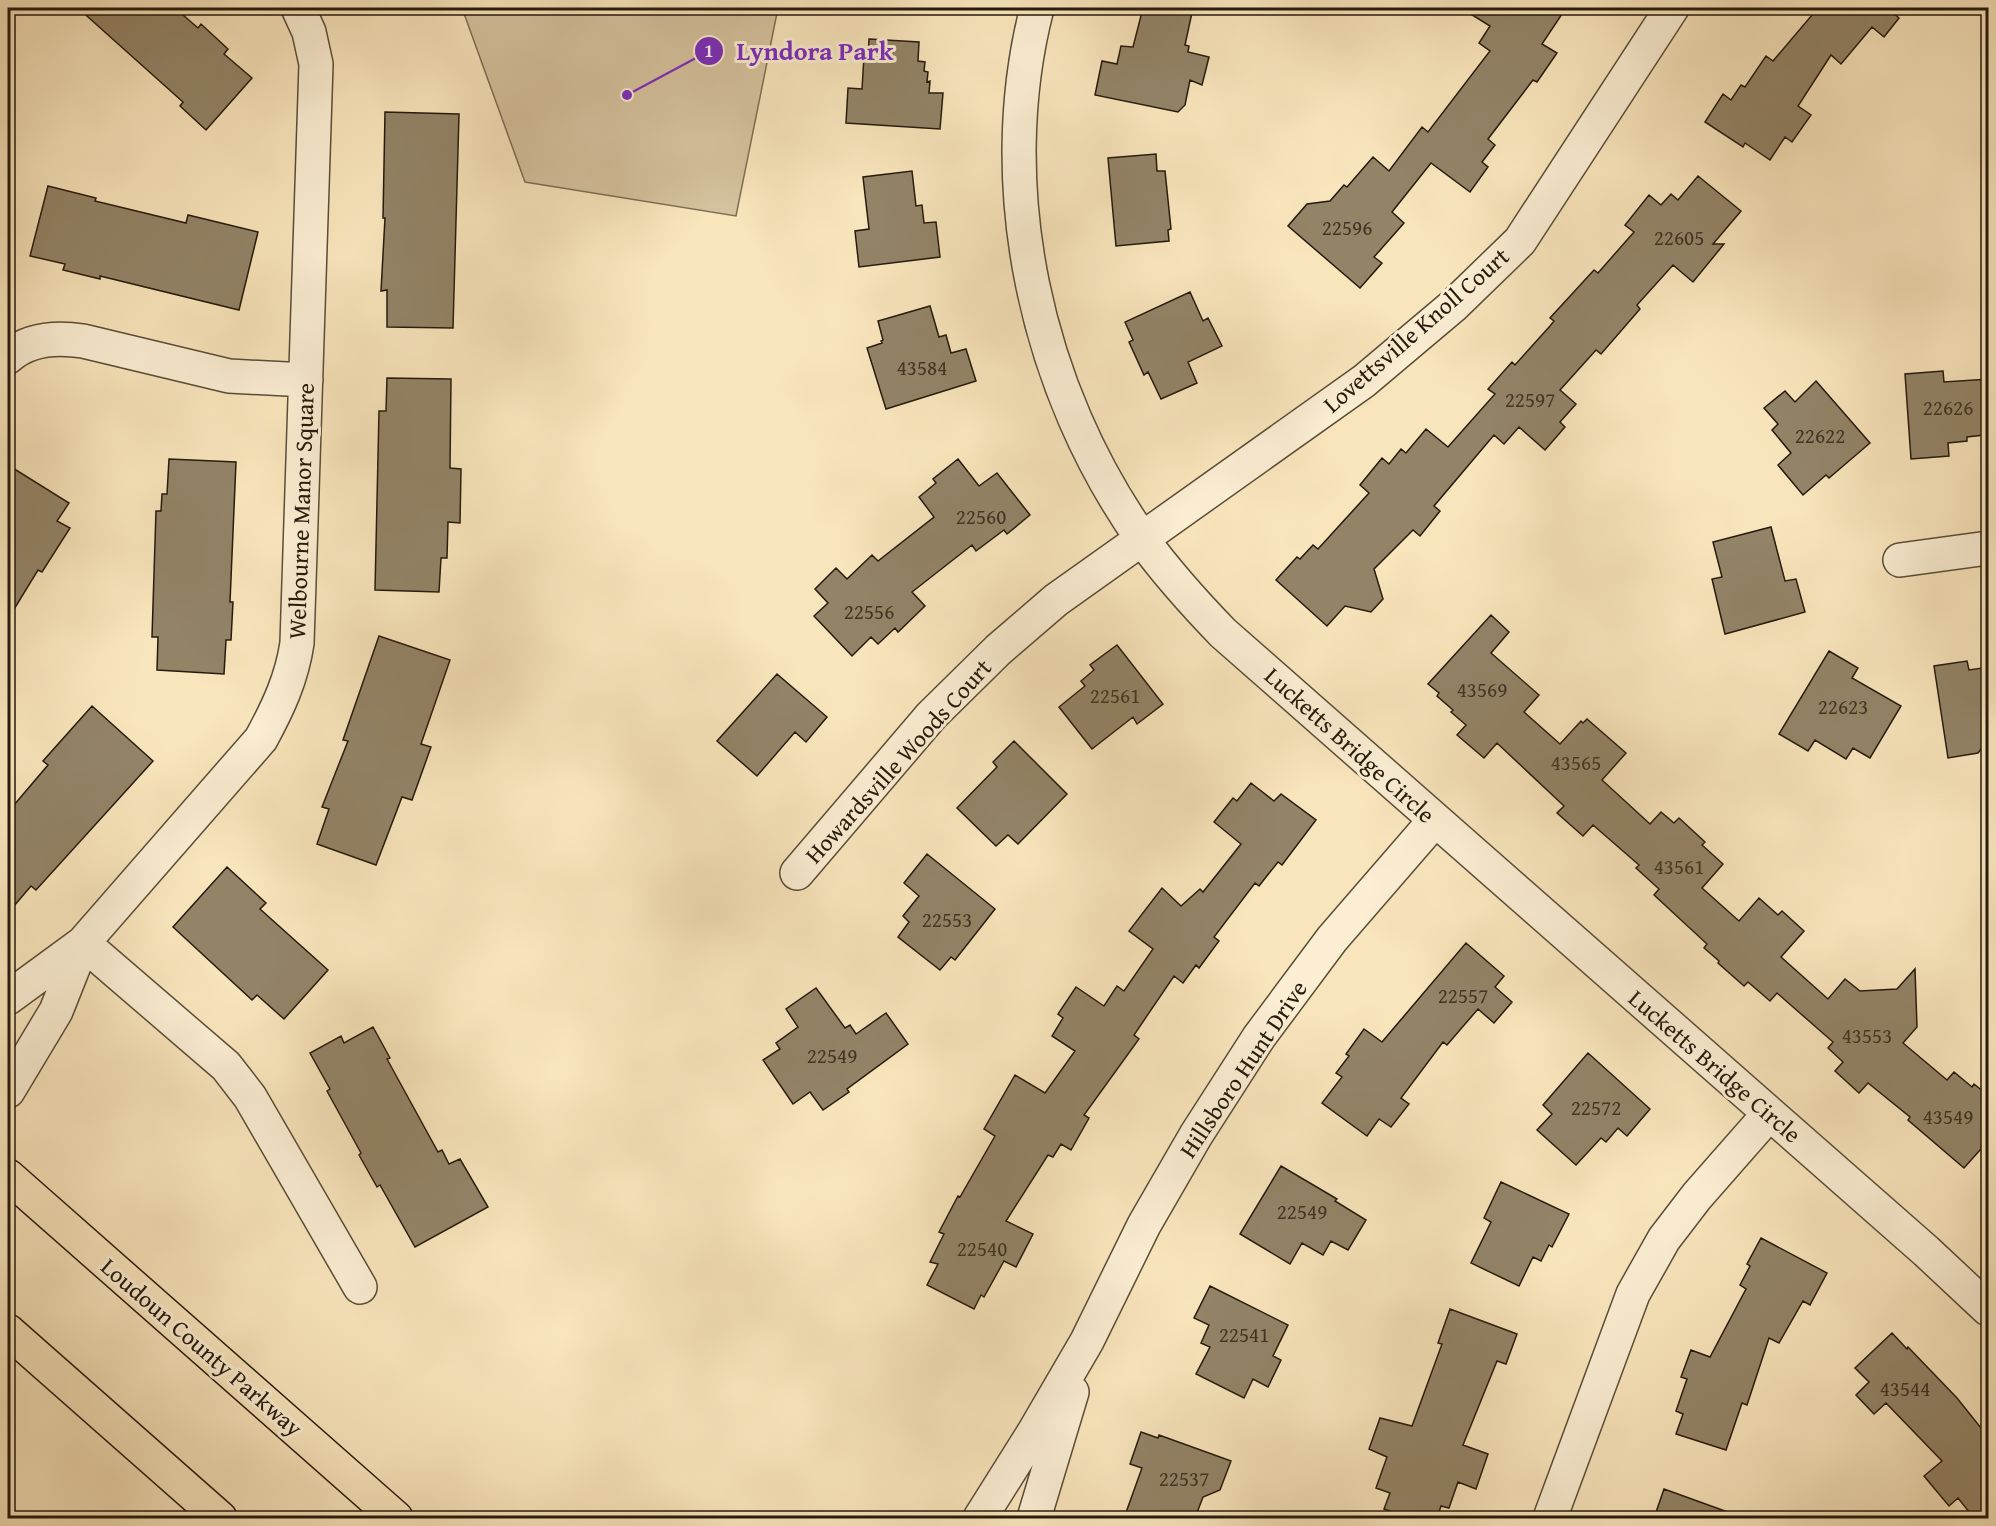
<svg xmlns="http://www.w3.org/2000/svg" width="1996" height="1526" font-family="'Gentium Book Plus',serif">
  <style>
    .green { fill: #d5c29e; stroke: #7d6e55; stroke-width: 1.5 }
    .building { fill: #938468; stroke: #251a0c; stroke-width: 1.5 }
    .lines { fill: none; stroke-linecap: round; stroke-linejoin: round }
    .minor-casing { stroke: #5a4d38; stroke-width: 36 }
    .major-casing { stroke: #251a0c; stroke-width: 36 }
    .minor { stroke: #fbeed3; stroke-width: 33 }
    .major { stroke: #f9e5bc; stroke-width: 33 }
    .labels { text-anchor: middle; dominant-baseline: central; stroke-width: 6; stroke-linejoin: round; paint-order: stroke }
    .number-label { font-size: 21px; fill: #403423 }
    .street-label { font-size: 24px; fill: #251a0c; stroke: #fbeed3 }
    .leader { fill: none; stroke: #7b2cbf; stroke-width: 2 }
    .callout-dot { fill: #7b2cbf; stroke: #fbeed3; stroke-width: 2 }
    .mark-label { font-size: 18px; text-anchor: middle; font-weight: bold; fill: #fff }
    .callout-label { font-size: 26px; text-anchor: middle; font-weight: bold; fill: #7b2cbf; stroke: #fbeed3; stroke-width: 6; stroke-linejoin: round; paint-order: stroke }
  </style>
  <rect width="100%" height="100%" fill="#f9e5bc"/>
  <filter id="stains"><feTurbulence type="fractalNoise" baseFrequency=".00333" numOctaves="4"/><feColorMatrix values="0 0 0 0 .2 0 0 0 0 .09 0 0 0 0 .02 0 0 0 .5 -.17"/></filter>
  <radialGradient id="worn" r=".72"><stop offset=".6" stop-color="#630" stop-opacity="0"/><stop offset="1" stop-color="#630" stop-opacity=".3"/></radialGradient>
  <path class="green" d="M 462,8 L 778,8 L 736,216 L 525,182 Z"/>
  <path class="building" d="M 78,8 L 175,8 L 198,28 L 201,24 L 228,49 L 224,54 L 252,78 L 206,130 L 180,106 L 183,102 Z
    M 1143,8 L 1193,8 L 1185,45 L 1189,46 L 1188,52 L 1209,57 L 1202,85 L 1190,80 L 1185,105 L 1178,112 L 1095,95 L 1102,61 L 1117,64 L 1121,46 L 1133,47 Z
    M 1461,8 L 1566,8 L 1542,44 L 1557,53 L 1537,82 L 1533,80 L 1488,139 L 1495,145 L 1482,162 L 1488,167 L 1470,192 L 1431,163 L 1392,212 L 1404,223 L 1374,257 L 1382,263 L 1360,288 L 1288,226 L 1307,204 L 1330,201 L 1344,185 L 1347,187 L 1373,157 L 1389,171 L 1422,127 L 1428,132 L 1490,51 L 1479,43 L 1490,26 Z
    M 1818,8 L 1888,8 L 1899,18 L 1884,37 L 1872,27 L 1841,64 L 1831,55 L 1798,106 L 1811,115 L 1792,142 L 1785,137 L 1770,160 L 1745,143 L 1743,147 L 1705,122 L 1723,94 L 1731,100 L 1741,85 L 1745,87 L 1766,56 L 1773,61 Z
    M 869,39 L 919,42 L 918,61 L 925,62 L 924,71 L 928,72 L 927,82 L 930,81 L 929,93 L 943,93 L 940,129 L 846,123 L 848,88 L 862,89 L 864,56 L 868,57 Z
    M 385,112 L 459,114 L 453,328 L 387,327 L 387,290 L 381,291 L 385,218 L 383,218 Z
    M 1156,154 L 1157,171 L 1165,171 L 1171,229 L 1168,230 L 1169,241 L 1116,246 L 1108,158 Z
    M 912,171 L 916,206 L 922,205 L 924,223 L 936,222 L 940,257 L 859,267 L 855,231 L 869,229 L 863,177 Z
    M 1698,176 L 1741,211 L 1713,244 L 1724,244 L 1693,282 L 1673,265 L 1637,305 L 1640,309 L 1601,354 L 1596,350 L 1560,390 L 1576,404 L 1560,422 L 1565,427 L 1545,450 L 1519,427 L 1504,444 L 1494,435 L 1434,506 L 1440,511 L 1420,536 L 1413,530 L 1374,569 L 1383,599 L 1371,612 L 1345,606 L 1327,626 L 1276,580 L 1297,557 L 1300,559 L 1313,545 L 1318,549 L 1369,493 L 1360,485 L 1382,458 L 1389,464 L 1401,449 L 1406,453 L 1426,429 L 1448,447 L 1495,394 L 1488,389 L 1512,362 L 1515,365 L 1550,326 L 1554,321 L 1550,318 L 1594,270 L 1598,273 L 1634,232 L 1625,225 L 1649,195 L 1661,205 L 1671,194 L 1678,200 Z
    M 48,186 L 96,198 L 95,201 L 186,223 L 188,215 L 258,232 L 239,310 L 100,276 L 100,279 L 63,270 L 65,264 L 30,256 Z
    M 1190,292 L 1203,321 L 1208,318 L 1222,346 L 1188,362 L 1197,383 L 1161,399 L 1148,372 L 1144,375 L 1129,342 L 1133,340 L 1125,322 Z
    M 930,306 L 939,337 L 946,335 L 951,353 L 966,349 L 976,381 L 886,409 L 867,348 L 882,343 L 881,341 L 883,340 L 878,321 Z
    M 1943,371 L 1944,382 L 1989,379 L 1989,433 L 1984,433 L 1984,435 L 1967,437 L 1967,441 L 1948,443 L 1949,456 L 1911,459 L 1905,374 Z
    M 387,378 L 451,379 L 450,468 L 461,469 L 460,523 L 448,522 L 447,558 L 441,558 L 439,592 L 375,590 L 379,411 L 386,411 Z
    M 1816,381 L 1870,443 L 1829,478 L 1826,475 L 1803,495 L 1778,465 L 1791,453 L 1772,430 L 1778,424 L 1764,408 L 1785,391 L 1795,402 Z
    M 169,459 L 236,462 L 230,602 L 233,602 L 231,640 L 226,640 L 224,674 L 157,670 L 158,637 L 152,637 L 156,511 L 161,511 L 162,494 L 167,494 Z
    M 958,459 L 979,486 L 997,473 L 1030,515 L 1007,534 L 1004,530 L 976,551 L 972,545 L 912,592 L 925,606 L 898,632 L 895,628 L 878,644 L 871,637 L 852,656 L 814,616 L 828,603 L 815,589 L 836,568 L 847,579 L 872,555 L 878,561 L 934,517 L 919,497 L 936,483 L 933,479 Z
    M 8,465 L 69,503 L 57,521 L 70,528 L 42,572 L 38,570 L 8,619 Z
    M 1771,527 L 1785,581 L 1796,579 L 1805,612 L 1725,634 L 1712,579 L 1722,577 L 1713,542 Z
    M 1491,615 L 1509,632 L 1491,653 L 1539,695 L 1524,712 L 1560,744 L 1581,721 L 1583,723 L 1587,719 L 1626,753 L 1602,780 L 1650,824 L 1661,812 L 1674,823 L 1679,818 L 1705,842 L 1702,845 L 1723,864 L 1702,888 L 1739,921 L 1759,898 L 1778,915 L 1782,911 L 1804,931 L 1781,957 L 1828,999 L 1845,979 L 1860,991 L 1897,989 L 1915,969 L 1917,1027 L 1903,1043 L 1947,1080 L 1954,1072 L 1972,1087 L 1974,1084 L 1989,1096 L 1989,1140 L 1964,1168 L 1908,1120 L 1910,1117 L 1868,1083 L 1859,1093 L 1835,1071 L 1843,1062 L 1828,1048 L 1833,1042 L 1777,993 L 1770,1001 L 1748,982 L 1744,986 L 1718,963 L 1719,961 L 1704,948 L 1707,944 L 1654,895 L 1659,889 L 1636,868 L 1639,865 L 1593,825 L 1583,836 L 1557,813 L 1564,806 L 1497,743 L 1484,758 L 1457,735 L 1466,725 L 1451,712 L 1453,710 L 1437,696 L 1439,693 L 1428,684 Z
    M 379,636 L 450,660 L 421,744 L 431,747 L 412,800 L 402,797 L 376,865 L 317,844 L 329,809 L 322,807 L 348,741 L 343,740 Z
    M 1117,645 L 1163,704 L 1137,724 L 1133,717 L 1092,749 L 1059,707 L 1085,686 L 1081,681 L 1094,670 L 1090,665 Z
    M 1829,651 L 1858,668 L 1852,678 L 1901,706 L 1870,758 L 1853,748 L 1846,759 L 1815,740 L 1808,751 L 1779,734 Z
    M 1967,661 L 1969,670 L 1989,667 L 1989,739 L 1978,753 L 1948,758 L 1934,666 Z
    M 777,674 L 827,717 L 806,742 L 795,732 L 757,776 L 717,741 Z
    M 92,706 L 153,761 L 36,890 L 31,886 L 8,913 L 8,812 L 48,765 L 43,761 Z
    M 1014,741 L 1067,794 L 1018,844 L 1008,835 L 996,846 L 957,808 L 997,767 L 993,762 Z
    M 1251,783 L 1274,801 L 1281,794 L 1316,820 L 1282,865 L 1278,862 L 1259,886 L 1255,883 L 1214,937 L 1219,941 L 1199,968 L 1196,965 L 1183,983 L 1174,976 L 1134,1035 L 1139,1039 L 1084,1115 L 1089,1118 L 1071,1150 L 1061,1144 L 1053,1157 L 1048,1155 L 1006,1221 L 1033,1234 L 1016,1267 L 1004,1261 L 984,1297 L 981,1295 L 974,1309 L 927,1285 L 938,1264 L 930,1262 L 944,1234 L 939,1232 L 958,1196 L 960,1197 L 995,1136 L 984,1129 L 1015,1075 L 1045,1093 L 1075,1051 L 1052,1036 L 1063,1018 L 1058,1014 L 1076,987 L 1104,1006 L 1117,986 L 1124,991 L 1153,949 L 1129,931 L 1162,888 L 1181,906 L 1200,889 L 1203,892 L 1241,844 L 1214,822 L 1233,798 L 1237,801 Z
    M 927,854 L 995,909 L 955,960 L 951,957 L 940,970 L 898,937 L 909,922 L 903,916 L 919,896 L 904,883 Z
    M 227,867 L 266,903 L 260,909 L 328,970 L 284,1019 L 257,995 L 252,1000 L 173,927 Z
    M 1466,943 L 1504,976 L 1495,987 L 1512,1002 L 1494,1023 L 1478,1009 L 1447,1045 L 1443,1042 L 1401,1098 L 1409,1104 L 1391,1127 L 1379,1119 L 1367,1136 L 1322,1103 L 1342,1077 L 1336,1073 L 1349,1056 L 1346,1054 L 1364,1029 L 1382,1042 Z
    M 816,988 L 845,1028 L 850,1025 L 856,1034 L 886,1013 L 908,1044 L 847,1089 L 849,1092 L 823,1110 L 810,1092 L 793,1104 L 763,1060 L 780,1049 L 776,1043 L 798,1027 L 786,1009 Z
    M 373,1027 L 390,1058 L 387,1059 L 438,1152 L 442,1150 L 449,1164 L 460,1159 L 488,1207 L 415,1247 L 380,1185 L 377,1187 L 359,1155 L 361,1153 L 327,1091 L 330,1089 L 310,1053 L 341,1036 L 344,1043 Z
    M 1588,1053 L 1650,1109 L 1627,1136 L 1618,1128 L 1606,1142 L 1601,1138 L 1576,1165 L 1537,1130 L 1552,1114 L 1543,1105 Z
    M 1281,1166 L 1337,1199 L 1335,1201 L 1366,1220 L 1348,1250 L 1331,1241 L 1323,1255 L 1302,1243 L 1290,1264 L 1240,1234 Z
    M 1501,1182 L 1569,1214 L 1552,1247 L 1549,1245 L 1541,1261 L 1533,1257 L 1519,1286 L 1471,1263 L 1491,1222 L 1484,1218 Z
    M 1761,1238 L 1827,1273 L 1810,1305 L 1803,1301 L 1779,1343 L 1769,1338 L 1747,1405 L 1742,1403 L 1726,1450 L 1676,1434 L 1683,1414 L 1676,1411 L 1687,1379 L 1681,1377 L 1691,1350 L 1710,1357 L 1746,1289 L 1740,1285 L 1750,1266 L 1747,1264 Z
    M 1210,1286 L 1288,1325 L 1273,1356 L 1281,1360 L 1268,1387 L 1253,1379 L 1244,1398 L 1196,1374 L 1210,1347 L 1201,1343 L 1209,1325 L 1194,1318 Z
    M 1450,1309 L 1517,1334 L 1506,1364 L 1497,1361 L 1463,1445 L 1488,1454 L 1476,1489 L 1458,1482 L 1449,1508 L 1441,1506 L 1437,1518 L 1411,1518 L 1384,1509 L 1390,1493 L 1376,1488 L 1387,1457 L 1369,1449 L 1380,1418 L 1412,1426 L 1442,1344 L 1438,1343 Z
    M 1892,1333 L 1907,1349 L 1908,1347 L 1957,1398 L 1989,1438 L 1989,1518 L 1974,1518 L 1958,1498 L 1949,1506 L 1924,1476 L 1942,1461 L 1886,1403 L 1874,1414 L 1856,1395 L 1869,1382 L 1855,1368 Z
    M 1141,1432 L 1158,1438 L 1159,1435 L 1231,1461 L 1220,1490 L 1203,1497 L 1195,1518 L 1124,1518 L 1142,1468 L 1130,1464 Z
    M 1664,1489 L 1736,1515 L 1735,1518 L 1654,1518 Z"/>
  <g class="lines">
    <defs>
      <path id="minor" d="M 1037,8 C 991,186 1036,390 1143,540 C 1167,573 1194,603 1223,633 L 1926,1251 L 1988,1309
        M 8,357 C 28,339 57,337 83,341 L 229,376 L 306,380
        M 1900,560 L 1988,548
        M 797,873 L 931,716 L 998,650 L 1056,600 L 1364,381 L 1453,306 L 1520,241 L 1672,8
        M 83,943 L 226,1066 L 250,1097 L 360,1287
        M 8,998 L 83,943 L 261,739 C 278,708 292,678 297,643 L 316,64 L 309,32 L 298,8
        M 8,1091 L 56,1011 L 83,943
        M 980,1518 L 1034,1432 L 1087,1341 L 1144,1225 L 1196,1135 L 1259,1037 L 1332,939 L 1435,820
        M 1034,1518 L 1072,1392
        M 1550,1518 L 1633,1294 L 1664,1239 L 1697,1196 L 1769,1114"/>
      <path id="major" d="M 8,1176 L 396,1518
        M 8,1331 L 220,1518"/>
    </defs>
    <use href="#minor" class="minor-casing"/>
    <use href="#major" class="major-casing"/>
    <use href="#minor" class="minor"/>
    <use href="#major" class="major"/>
  </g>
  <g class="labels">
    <g class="number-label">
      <text x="1347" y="227">22596</text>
      <text x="1679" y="237">22605</text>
      <text x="922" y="367">43584</text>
      <text x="1530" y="399">22597</text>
      <text x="1948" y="407">22626</text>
      <text x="1820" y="435">22622</text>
      <text x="981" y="516">22560</text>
      <text x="869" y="611">22556</text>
      <text x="1482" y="689">43569</text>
      <text x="1115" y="695">22561</text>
      <text x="1843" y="706">22623</text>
      <text x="1576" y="762">43565</text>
      <text x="1679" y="866">43561</text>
      <text x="947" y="919">22553</text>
      <text x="1463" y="995">22557</text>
      <text x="1867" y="1035">43553</text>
      <text x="832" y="1055">22549</text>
      <text x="1596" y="1107">22572</text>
      <text x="1948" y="1116">43549</text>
      <text x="1302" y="1211">22549</text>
      <text x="982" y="1248">22540</text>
      <text x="1244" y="1334">22541</text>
      <text x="1905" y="1388">43544</text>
      <text x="1184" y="1478">22537</text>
    </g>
    <g class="street-label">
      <text transform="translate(1416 330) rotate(-41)">Lovettsville Knoll Court</text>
      <text transform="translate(301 511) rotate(-88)">Welbourne Manor Square</text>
      <text transform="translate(1350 745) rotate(42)">Lucketts Bridge Circle</text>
      <text transform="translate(898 761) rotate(-48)">Howardsville Woods Court</text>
      <text transform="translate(1715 1066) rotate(41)">Lucketts Bridge Circle</text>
      <text transform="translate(1243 1069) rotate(-56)">Hillsboro Hunt Drive</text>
      <text transform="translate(202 1347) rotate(41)">Loudoun County Parkway</text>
    </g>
  </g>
  <path class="leader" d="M627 95L709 51"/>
  <g class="callout-dot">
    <circle cx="627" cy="95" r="6"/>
    <circle cx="709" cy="51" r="15"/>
  </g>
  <g class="mark-label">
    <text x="709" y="57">1</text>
  </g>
  <g class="callout-label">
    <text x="815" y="60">Lyndora Park</text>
  </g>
  <rect width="1996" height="1526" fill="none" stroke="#f9e5bc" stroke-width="30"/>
  <rect x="9" y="9" width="1978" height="1508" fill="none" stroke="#251a0c" stroke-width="3"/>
  <rect x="15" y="15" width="1966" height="1496" fill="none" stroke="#251a0c" stroke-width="1.5"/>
  <rect width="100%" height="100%" filter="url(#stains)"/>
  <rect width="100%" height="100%" fill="url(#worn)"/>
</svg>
